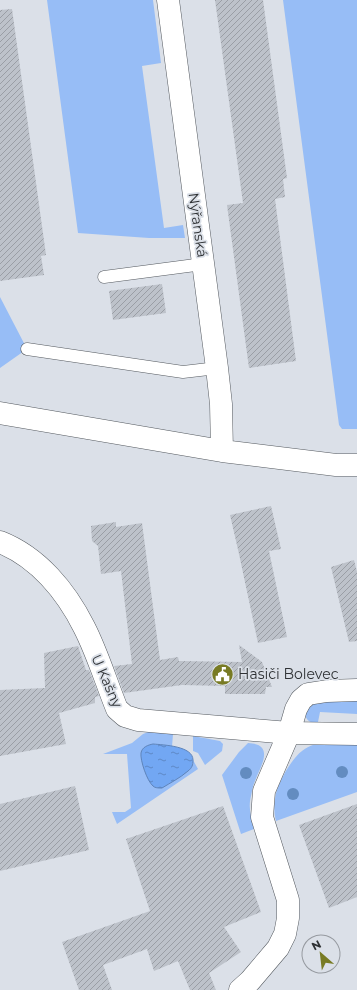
<svg xmlns="http://www.w3.org/2000/svg" width="357" height="990" font-family="Montserrat,sans-serif">
  <style>
    .grass { fill: #97bdf6 }
    .water { fill: url(#water-ripples); stroke: #5e84ba }
    .building { fill: url(#building-hatch) }
    .lines { fill: none; stroke-linecap: round; stroke-linejoin: round }
    .lane-casing { stroke: #54595f; stroke-width: 13 }
    .street-casing { stroke: #54595f; stroke-width: 23 }
    .lane { stroke: #fff; stroke-width: 12 }
    .street { stroke: #fff; stroke-width: 22 }
    .tree { fill: #638cc0 }
    .labels { text-anchor: middle; dominant-baseline: central; stroke-width: 3.5; stroke-linejoin: round; paint-order: stroke }
    .street-label { font-size: 14px; fill: #2e3134; stroke: #dbe0e8 }
    .poi-label { font-size: 14px; fill: #2e3134; stroke: #dbe0e8; text-anchor: start }
  </style>
  <defs>
    <pattern id="water-ripples" width="26" height="14" patternUnits="userSpaceOnUse"><rect width="26" height="14" fill="#72a7f3"/><path d="M2 4q2-2 4 0t4 0M15 11q2-2 4 0t4 0" fill="none" stroke="#5e89c6"/></pattern>
    <pattern id="building-hatch" width="6" height="6" patternUnits="userSpaceOnUse"><rect width="6" height="6" fill="#bdc2ca"/><path d="M-1 1l2-2M0 6l6-6M5 7l2-2" fill="none" stroke="#9a9ea5"/></pattern>
  </defs>
  <rect width="100%" height="100%" fill="#dbe0e8"/>
  <path class="grass" d="M 47,0 L 153,0 L 161,63 L 142,66 L 164,228 L 183,225 L 185,238 L 149,238 L 78,233 Z
    M 283,0 L 357,0 L 357,429 L 342,429 L 339,425 Z
    M 0,297 L 27,349 L 0,368 Z
    M 357,698 L 357,714 L 320,712 L 318,722 C 309,724 306,720 304,711 L 313,701 Z
    M 151,731 L 173,734 L 172,747 L 153,744 L 193,765 L 193,760 L 198,769 L 117,824 L 112,812 L 125,812 L 131,808 L 127,754 L 103,754 L 132,743 L 143,734 Z
    M 193,736 L 220,741 L 223,744 L 222,751 L 205,765 L 198,753 L 193,751 Z
    M 328,741 L 357,742 L 357,792 L 276,821 C 274,814 274,806 275,799 C 276,786 291,759 302,751 C 309,745 319,743 328,741 Z
    M 248,743 C 276,744 260,767 255,781 C 253,785 252,791 251,796 C 248,808 251,817 254,829 L 241,834 L 222,775 L 239,752 Z"/>
  <path class="water" d="M 153,744 C 164,745 193,746 193,760 C 193,765 192,768 188,771 C 180,778 170,783 162,788 C 158,788 155,788 153,786 C 147,781 140,760 141,753 C 142,747 148,745 153,744 Z"/>
  <path class="building" d="M 215,0 L 263,0 L 287,178 L 283,179 L 285,197 L 275,199 L 296,361 L 249,368 L 227,205 L 243,203 Z
    M 12,9 L 46,255 L 41,256 L 44,275 L 0,281 L 0,10 Z
    M 162,284 L 166,313 L 113,320 L 109,291 Z
    M 271,506 L 281,549 L 269,551 L 287,637 L 258,643 L 239,554 L 230,515 Z
    M 116,522 L 116,527 L 142,523 L 160,660 L 178,657 L 179,661 L 242,662 L 239,645 L 262,662 L 272,687 L 266,687 L 265,694 L 225,694 L 225,686 L 182,685 L 124,693 L 114,666 L 132,664 L 121,571 L 101,574 L 98,546 L 92,541 L 91,526 Z
    M 354,560 L 357,572 L 357,641 L 349,642 L 331,567 Z
    M 78,646 L 86,670 L 89,670 L 99,696 L 95,697 L 95,703 L 59,713 L 66,744 L 0,756 L 0,690 L 45,688 L 44,653 Z
    M 75,786 L 89,850 L 0,871 L 0,804 Z
    M 357,804 L 357,897 L 329,908 L 299,825 Z
    M 223,806 L 261,912 L 224,927 L 241,952 L 209,973 L 216,990 L 190,990 L 178,961 L 154,971 L 147,949 L 103,965 L 112,990 L 79,990 L 62,942 L 150,911 L 126,839 Z"/>
  <g class="lines">
    <defs>
      <path id="lane" d="M 104,277 L 203,264
        M 27,349 L 183,372 L 217,368"/>
      <path id="street" d="M 168,0 L 217,368 L 221,404 L 222,451
        M 0,413 L 222,451 L 336,465 L 357,465
        M 0,542 C 38,557 66,591 84,627 C 97,652 106,682 117,709 L 125,716 L 138,720 L 289,733 L 296,709 L 301,700 L 308,694 L 327,691 L 357,690
        M 240,990 L 250,981 L 278,948 L 285,934 L 288,918 L 288,900 L 262,817 L 264,791 L 289,733 L 357,734"/>
    </defs>
    <use href="#lane" class="lane-casing"/>
    <use href="#street" class="street-casing"/>
    <use href="#lane" class="lane"/>
    <use href="#street" class="street"/>
  </g>
  <g class="tree">
    <circle cx="342" cy="772" r="6"/>
    <circle cx="246" cy="773" r="6"/>
    <circle cx="293" cy="794" r="6"/>
  </g>
  <defs>
    <symbol id="civic-disc" viewBox="-11 -11 22 22"><circle r="9.5" fill="#787b24" stroke="#dbe0e8"/><path d="M-.6-6.5H3V-4.5H.6V-3L4-1V1h2V6H-6V1h2V-1L-.6-3ZM-1.2 2.5V6h2.4V2.5Z" fill="#fff"/></symbol>
  </defs>
  <g fill-rule="evenodd">
    <use href="#civic-disc" x="210" y="662" width="25" height="25"/>
  </g>
  <g class="labels">
    <g class="street-label">
      <text transform="translate(198 225) rotate(82)">Nýřanská</text>
      <text transform="translate(107 681) rotate(66)">U Kašny</text>
    </g>
    <g class="poi-label">
      <text x="238" y="674">Hasiči Bolevec</text>
    </g>
  </g>
  <g transform="translate(321 954) rotate(332)"><circle r="19" fill="#dbe0e8" stroke="#969aa0"/>
  <path d="M0-3L7 15L0 10L-7 15Z" fill="#787b24"/>
  <text y="-6" font-size="11" font-weight="bold" text-anchor="middle" fill="#2e3134">N</text>
  </g>
</svg>
